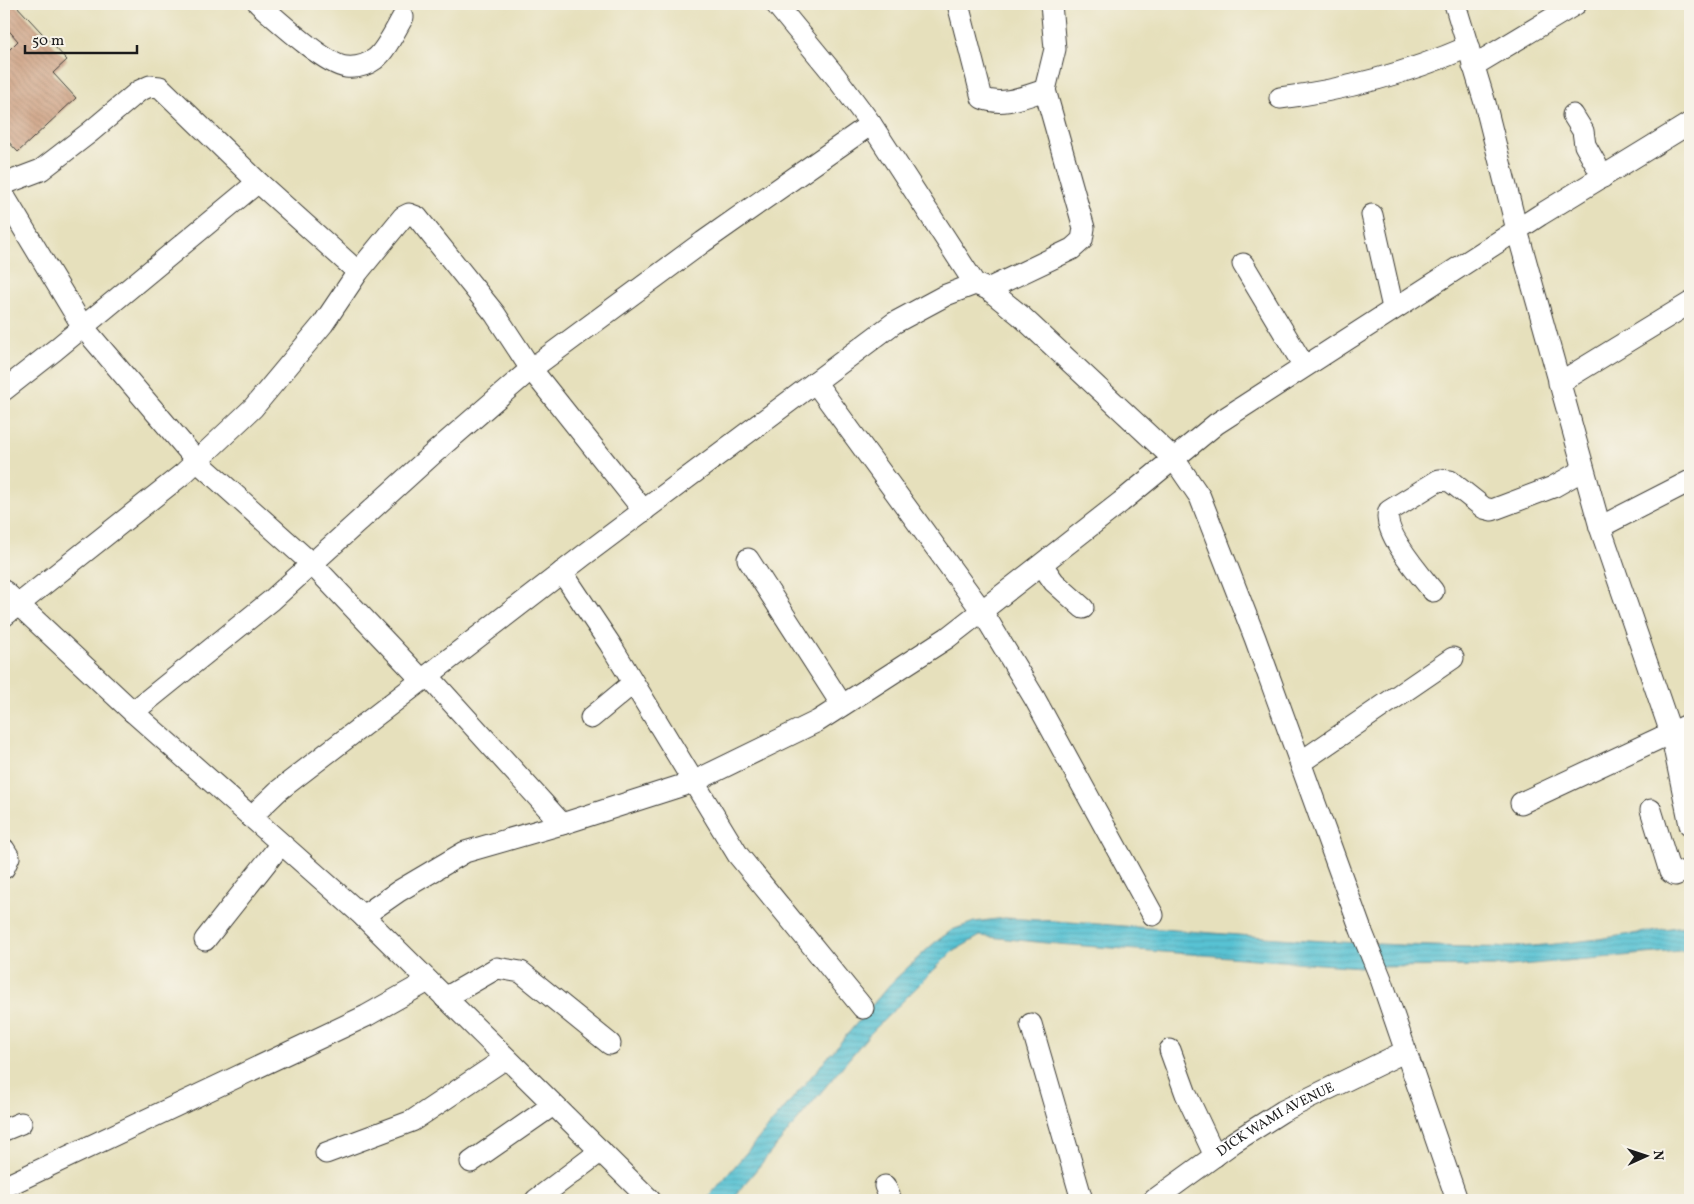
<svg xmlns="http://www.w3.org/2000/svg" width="1694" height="1204" font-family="Vollkorn,serif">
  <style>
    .water { fill: url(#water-rules); stroke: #3a6f78 }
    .building { fill: url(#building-back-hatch) }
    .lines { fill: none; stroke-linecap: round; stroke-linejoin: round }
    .minor-casing { stroke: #3a3934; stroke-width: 23 }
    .minor { stroke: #fff; stroke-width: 21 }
    .labels { text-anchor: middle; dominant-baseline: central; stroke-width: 4; stroke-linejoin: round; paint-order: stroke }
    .street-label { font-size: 14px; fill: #1c1c1c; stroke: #f7f3e8 }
  </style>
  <defs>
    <pattern id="water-rules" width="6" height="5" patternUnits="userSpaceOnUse" patternTransform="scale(1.25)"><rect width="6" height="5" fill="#58c2d3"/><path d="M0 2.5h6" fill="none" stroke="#4ca6b5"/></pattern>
    <pattern id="building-back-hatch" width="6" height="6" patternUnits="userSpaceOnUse" patternTransform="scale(1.25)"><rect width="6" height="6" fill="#cb9a7a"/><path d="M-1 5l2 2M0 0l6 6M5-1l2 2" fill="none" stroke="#a47d63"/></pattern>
  </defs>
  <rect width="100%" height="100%" fill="#f7f3e8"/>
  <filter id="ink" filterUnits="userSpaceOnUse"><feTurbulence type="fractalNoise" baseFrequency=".02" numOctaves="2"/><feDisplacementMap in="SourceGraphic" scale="10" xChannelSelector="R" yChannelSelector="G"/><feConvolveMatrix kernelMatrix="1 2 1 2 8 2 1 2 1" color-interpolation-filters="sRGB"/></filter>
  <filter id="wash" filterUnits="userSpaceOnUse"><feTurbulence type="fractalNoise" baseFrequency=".0096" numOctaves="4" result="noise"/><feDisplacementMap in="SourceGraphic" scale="20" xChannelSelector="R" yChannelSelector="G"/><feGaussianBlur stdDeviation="1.12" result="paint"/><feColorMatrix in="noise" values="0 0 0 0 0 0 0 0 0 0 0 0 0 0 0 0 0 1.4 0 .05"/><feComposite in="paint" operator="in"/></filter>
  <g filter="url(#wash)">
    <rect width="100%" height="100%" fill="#e6e0bc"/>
    <path class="water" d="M 1005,918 C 1137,925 1269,940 1401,945 C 1445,946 1489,949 1533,946 C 1586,942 1638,933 1690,925 L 1690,950 L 1509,966 L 1360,967 L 1046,943 L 980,936 L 952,952 L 868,1036 L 731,1200 L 706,1200 L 891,983 L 933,944 L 952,930 L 974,922 Z"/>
    <g id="blocks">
      <path class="building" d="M 4,4 L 15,4 L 67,60 L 53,73 L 76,98 L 18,152 L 4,137 L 4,55 L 18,41 L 4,25 Z"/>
    </g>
  </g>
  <g filter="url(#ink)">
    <use href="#blocks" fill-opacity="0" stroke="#3a3934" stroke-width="1"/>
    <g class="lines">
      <defs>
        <g id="minor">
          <path d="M 259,4 C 276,19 326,65 346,67 C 357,68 367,65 375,59 C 385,52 397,27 403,17"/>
          <path d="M 776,4 L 836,77 L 871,124 L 975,284"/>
          <path d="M 958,4 L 982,98 C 1002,107 1026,96 1045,90"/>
          <path d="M 1455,4 L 1485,103 L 1517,230 L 1600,527 L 1671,733 L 1690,825"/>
          <path d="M 1473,66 L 1576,4"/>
          <path d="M 1280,98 C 1345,90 1408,73 1468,47"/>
          <path d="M 1573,115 L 1583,131 L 1585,145 L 1603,177"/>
          <path d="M 4,184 L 41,170 L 89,133 L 139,91 L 150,86 L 160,87 L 258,182 L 358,272"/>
          <path d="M 4,196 L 83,327 L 197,461 L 312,564 L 422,680"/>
          <path d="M 1372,215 L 1393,308"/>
          <path d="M 1243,264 L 1304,366"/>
          <path d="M 988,289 L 1072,249 L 1082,240 L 1084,228 L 1045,90 L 1055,49 L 1051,4"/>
          <path d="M 815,382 L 982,611 L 1035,699 L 1153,915"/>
          <path d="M 1559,383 L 1690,303"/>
          <path d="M 4,390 L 55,350 L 258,182"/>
          <path d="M 1600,527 L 1690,481"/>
          <path d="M 748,559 L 842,705"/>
          <path d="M 1042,565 L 1054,582 L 1083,608"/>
          <path d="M 562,572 L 610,644 L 738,855 L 863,1008"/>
          <path d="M 4,591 L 133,712 L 363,916 L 650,1200"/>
          <path d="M 1433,591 C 1420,575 1381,530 1389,511 L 1439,480 L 1450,481 L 1484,508 L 1492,510 L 1553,487 L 1583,470"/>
          <path d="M 4,616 L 184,473 L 253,408 L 323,324 L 358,272 L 403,217 L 409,214 L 417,217 L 495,314 L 531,369 L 644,511"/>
          <path d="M 428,676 L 562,824"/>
          <path d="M 133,712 L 272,600 L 435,452 L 531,369 L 703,242 L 871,124"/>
          <path d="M 591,718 L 633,683"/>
          <path d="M 1301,762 L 1453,658"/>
          <path d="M 1521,803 L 1690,724"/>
          <path d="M 1651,810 L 1670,872 L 1675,875 L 1690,869"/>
          <path d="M 251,817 L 278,791 L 583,556 L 894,323 L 946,295 L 975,284 L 988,289 L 1020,315 L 1174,459 L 1200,497 L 1255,638 L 1361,930 L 1381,979 L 1457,1200"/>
          <path d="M 4,849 L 9,857 L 4,868"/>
          <path d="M 363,916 L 399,891 L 465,852 L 562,824 L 693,782 L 818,721 L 947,638 L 1121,502 L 1216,424 L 1540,215 L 1690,123"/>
          <path d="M 205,940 L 281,844"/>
          <path d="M 445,998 L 497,968 L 521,972 L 610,1044"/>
          <path d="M 1031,1024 L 1082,1200"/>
          <path d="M 1170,1050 L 1186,1094 L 1215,1156"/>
          <path d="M 4,1130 L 21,1123"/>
          <path d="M 326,1153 L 412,1121 L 506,1058"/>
          <path d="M 471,1162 L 553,1105"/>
          <path d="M 885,1186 L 891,1200"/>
          <path d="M 4,1187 L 366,1016 L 428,981"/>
          <path d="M 536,1200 L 601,1151"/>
          <path id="s1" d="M 1154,1200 L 1234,1142 L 1283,1111 L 1406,1051"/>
        </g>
      </defs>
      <use href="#minor" class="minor-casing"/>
      <use href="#minor" class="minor"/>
    </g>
  </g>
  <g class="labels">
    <g class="street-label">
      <text stroke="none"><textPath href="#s1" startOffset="146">DICK WAMI AVENUE</textPath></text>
    </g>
  </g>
  <rect width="1694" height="1204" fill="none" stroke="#f7f3e8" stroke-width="20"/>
  <g transform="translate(1646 1156) rotate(87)" stroke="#f7f3e8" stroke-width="4" paint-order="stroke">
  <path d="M0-4L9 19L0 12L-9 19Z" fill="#1c1c1c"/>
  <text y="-8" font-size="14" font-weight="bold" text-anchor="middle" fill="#1c1c1c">N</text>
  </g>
  <path d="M25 45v8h112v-8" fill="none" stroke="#1c1c1c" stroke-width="2.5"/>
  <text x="32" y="45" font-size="15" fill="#1c1c1c" stroke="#f7f3e8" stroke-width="4" paint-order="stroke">50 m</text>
</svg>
